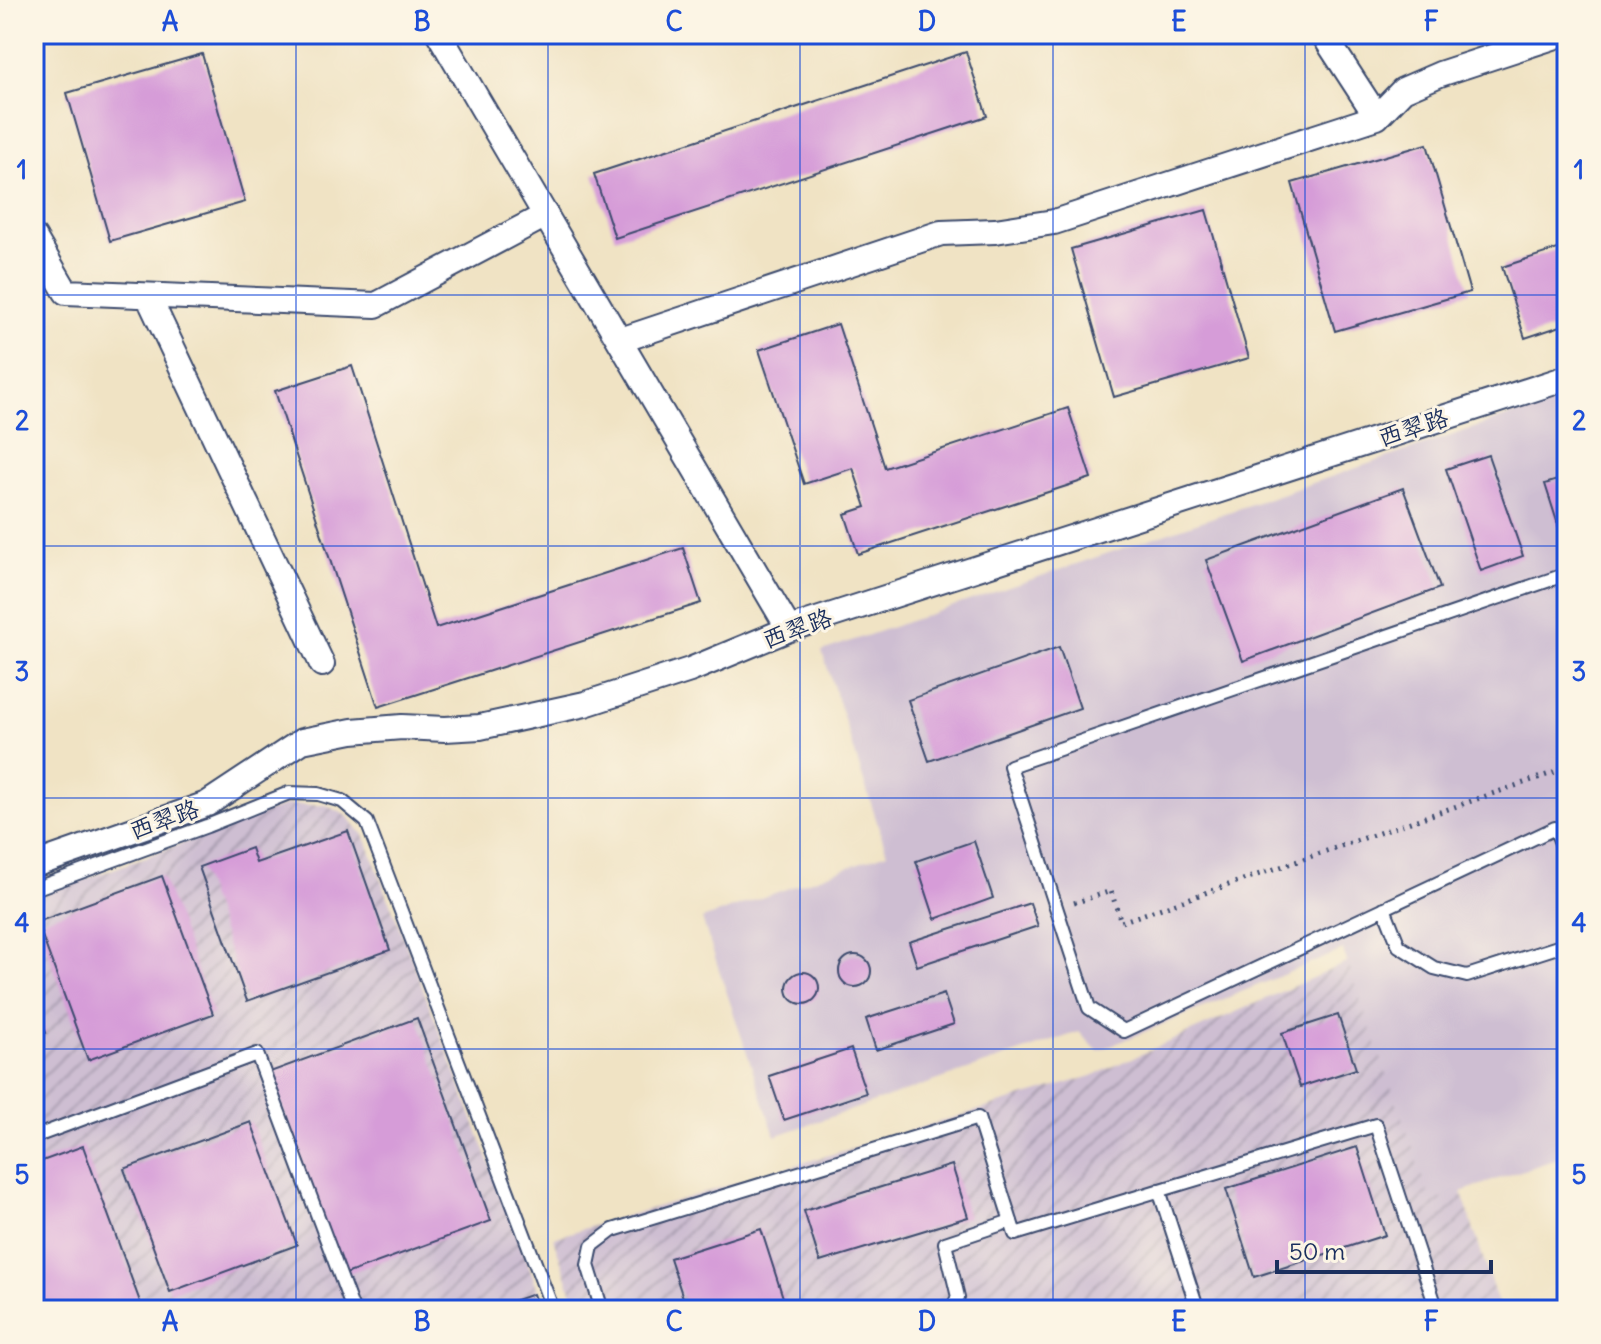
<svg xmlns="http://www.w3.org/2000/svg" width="1601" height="1344" font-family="Delius,'LXGW WenKai TC',sans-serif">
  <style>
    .industrial { fill: url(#industrial-furrows) }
    .railway { fill: #cebed2 }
    .building { fill: #d69cd8 }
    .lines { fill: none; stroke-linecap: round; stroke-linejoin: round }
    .service-casing { stroke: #3b4a6d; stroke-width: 16 }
    .minor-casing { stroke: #3b4a6d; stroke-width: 28 }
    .path { stroke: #3b4a6d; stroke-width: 5; stroke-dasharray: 2 6; stroke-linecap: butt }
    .service { stroke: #fff; stroke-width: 12 }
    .minor { stroke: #fff; stroke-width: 24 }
    .grid { fill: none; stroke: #1d4ed8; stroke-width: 2; stroke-opacity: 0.55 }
    .labels { text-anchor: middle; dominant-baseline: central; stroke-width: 6; stroke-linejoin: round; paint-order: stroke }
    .street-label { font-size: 24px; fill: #1b2f5e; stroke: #fcf5e5 }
    .neatline { fill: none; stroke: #1d4ed8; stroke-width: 3 }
    .grid-label { font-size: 26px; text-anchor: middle; font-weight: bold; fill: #1d4ed8 }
  </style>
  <defs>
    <pattern id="industrial-furrows" width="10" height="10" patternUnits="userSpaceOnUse" patternTransform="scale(2)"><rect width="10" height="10" fill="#cebed2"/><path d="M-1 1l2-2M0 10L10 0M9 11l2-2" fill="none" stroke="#a69bae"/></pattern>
  </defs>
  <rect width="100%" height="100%" fill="#fcf5e5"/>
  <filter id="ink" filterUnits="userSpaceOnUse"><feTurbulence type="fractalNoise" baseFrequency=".0125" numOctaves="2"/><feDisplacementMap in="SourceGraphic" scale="16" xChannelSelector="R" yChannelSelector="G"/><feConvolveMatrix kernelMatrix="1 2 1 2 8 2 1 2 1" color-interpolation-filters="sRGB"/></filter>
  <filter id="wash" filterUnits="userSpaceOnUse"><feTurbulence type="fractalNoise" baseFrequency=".006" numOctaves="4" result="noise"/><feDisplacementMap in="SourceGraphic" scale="32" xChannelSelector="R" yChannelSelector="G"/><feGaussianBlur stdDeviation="1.8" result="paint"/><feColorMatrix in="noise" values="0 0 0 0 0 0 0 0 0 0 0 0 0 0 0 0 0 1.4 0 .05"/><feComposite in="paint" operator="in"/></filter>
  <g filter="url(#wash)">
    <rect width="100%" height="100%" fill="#f0e3c4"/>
    <path class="industrial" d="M 287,805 L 327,805 L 347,816 L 365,837 L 546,1310 L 34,1310 L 34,898 Z
      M 1382,947 L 1500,1310 L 578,1310 L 553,1238 L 1092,1076 Z"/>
    <path class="railway" d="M 1567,396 L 1567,1155 L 1432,1202 L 1343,950 L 1098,1051 L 1079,1032 L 775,1136 L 702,919 L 887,853 L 822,651 Z"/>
    <g id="blocks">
      <path class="building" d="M 966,52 L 987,116 L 615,238 L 594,174 Z
        M 202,54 L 245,202 L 110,241 L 67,93 Z
        M 1427,144 L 1470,292 L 1335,331 L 1292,183 Z
        M 1206,210 L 1249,358 L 1114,397 L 1071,249 Z
        M 1567,246 L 1567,324 L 1525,338 L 1502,267 Z
        M 838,324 L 885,468 L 1068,408 L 1091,478 L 858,554 L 845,514 L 866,507 L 853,468 L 804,484 L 759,350 Z
        M 352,366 L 436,628 L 683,548 L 701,603 L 378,707 L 275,391 Z
        M 1488,455 L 1523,556 L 1481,571 L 1446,469 Z
        M 1567,477 L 1567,532 L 1561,534 L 1545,484 Z
        M 1403,488 L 1440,588 L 1243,661 L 1206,560 Z
        M 1059,647 L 1080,708 L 929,761 L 908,700 Z
        M 348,831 L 390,950 L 247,1001 L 199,867 L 251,848 L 256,863 Z
        M 974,841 L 993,898 L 935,919 L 916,861 Z
        M 162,876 L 213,1014 L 88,1060 L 37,922 Z
        M 1030,903 L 1038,926 L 917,966 L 909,942 Z
        M839 971a16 16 0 1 1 32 0a16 16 0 1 1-32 0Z
        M787 988a16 16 0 1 1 32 0a16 16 0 1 1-32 0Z
        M 944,994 L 954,1024 L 876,1050 L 866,1019 Z
        M 34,1001 L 46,1033 L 34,1037 Z
        M 1338,1015 L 1356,1069 L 1300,1087 L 1282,1033 Z
        M 417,1018 L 491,1221 L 343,1275 L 270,1072 Z
        M 851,1049 L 866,1093 L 784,1120 L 769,1076 Z
        M 251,1122 L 297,1245 L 170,1292 L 124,1169 Z
        M 83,1146 L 143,1310 L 34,1310 L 34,1164 Z
        M 1357,1147 L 1385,1235 L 1254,1277 L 1226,1189 Z
        M 952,1165 L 968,1217 L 820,1262 L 804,1211 Z
        M 761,1229 L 787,1310 L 687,1310 L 670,1258 Z
        M 533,1294 L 539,1310 L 488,1310 Z"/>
    </g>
  </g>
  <g filter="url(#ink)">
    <use href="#blocks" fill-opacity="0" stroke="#3b4a6d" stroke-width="2"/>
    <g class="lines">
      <defs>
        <path id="service" d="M 1567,574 L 1010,766 L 1089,1008 L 1124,1031 L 1555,828 L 1567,858
          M 34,889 L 207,826 L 289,793 L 318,794 L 342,801 L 367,822 L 553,1310
          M 1384,908 L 1399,946 L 1434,968 L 1467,976 L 1567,944
          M 34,1137 L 257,1054 L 353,1310
          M 1159,1190 L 1198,1310
          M 602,1310 L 588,1265 L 592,1246 L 613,1230 L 978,1118 L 1015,1234 L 1376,1125 L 1437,1310
          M 951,1310 L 958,1297 L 945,1243 L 1011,1221"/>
        <path id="minor" d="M 439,34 L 789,629
          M 1323,34 L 1377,117
          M 34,237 L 66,292 L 376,305 L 546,215
          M 148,296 L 322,664
          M 621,340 L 941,233 L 995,231 L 1054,222 L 1377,117 L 1403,90 L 1440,74 L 1562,34
          M 34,865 L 207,804 L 302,741 L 352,731 L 402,727 L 445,729 L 480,727 L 585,704 L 690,670 L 789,629 L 1567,378"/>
      </defs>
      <use href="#service" class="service-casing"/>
      <use href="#minor" class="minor-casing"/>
      <path class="path" d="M 1074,903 L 1111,891 L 1121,922 L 1567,768"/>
      <use href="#service" class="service"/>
      <use href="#minor" class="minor"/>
    </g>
  </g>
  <path class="grid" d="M 296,34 L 296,1310M 548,34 L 548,1310M 800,34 L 800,1310M 1053,34 L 1053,1310M 1305,34 L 1305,1310M 34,295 L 1567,295M 34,546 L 1567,546M 34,798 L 1567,798M 34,1049 L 1567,1049"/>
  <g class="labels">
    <g class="street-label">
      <text transform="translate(1413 427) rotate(-18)">西翠路</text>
      <text transform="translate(797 628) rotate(-20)">西翠路</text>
      <text transform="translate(164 819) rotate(-20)">西翠路</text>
    </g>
  </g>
  <rect width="1601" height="1344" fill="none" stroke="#fcf5e5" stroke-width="88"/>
  <path d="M1277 1260v12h214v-12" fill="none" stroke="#1b2f5e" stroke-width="4"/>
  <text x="1289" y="1260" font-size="24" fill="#1b2f5e" stroke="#fcf5e5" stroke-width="6" paint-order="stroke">50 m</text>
  <rect x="44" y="44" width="1513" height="1256" class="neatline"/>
  <g class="grid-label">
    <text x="170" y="31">A</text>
    <text x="422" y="31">B</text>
    <text x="674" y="31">C</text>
    <text x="927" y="31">D</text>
    <text x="1179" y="31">E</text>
    <text x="1431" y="31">F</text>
    <text x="22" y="179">1</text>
    <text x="1579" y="179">1</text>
    <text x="22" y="430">2</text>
    <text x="1579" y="430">2</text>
    <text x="22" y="681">3</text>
    <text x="1579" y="681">3</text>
    <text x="22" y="932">4</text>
    <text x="1579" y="932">4</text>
    <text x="22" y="1184">5</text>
    <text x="1579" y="1184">5</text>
    <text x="170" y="1331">A</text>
    <text x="422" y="1331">B</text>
    <text x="674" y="1331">C</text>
    <text x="927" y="1331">D</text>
    <text x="1179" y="1331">E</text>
    <text x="1431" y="1331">F</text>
  </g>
</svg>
